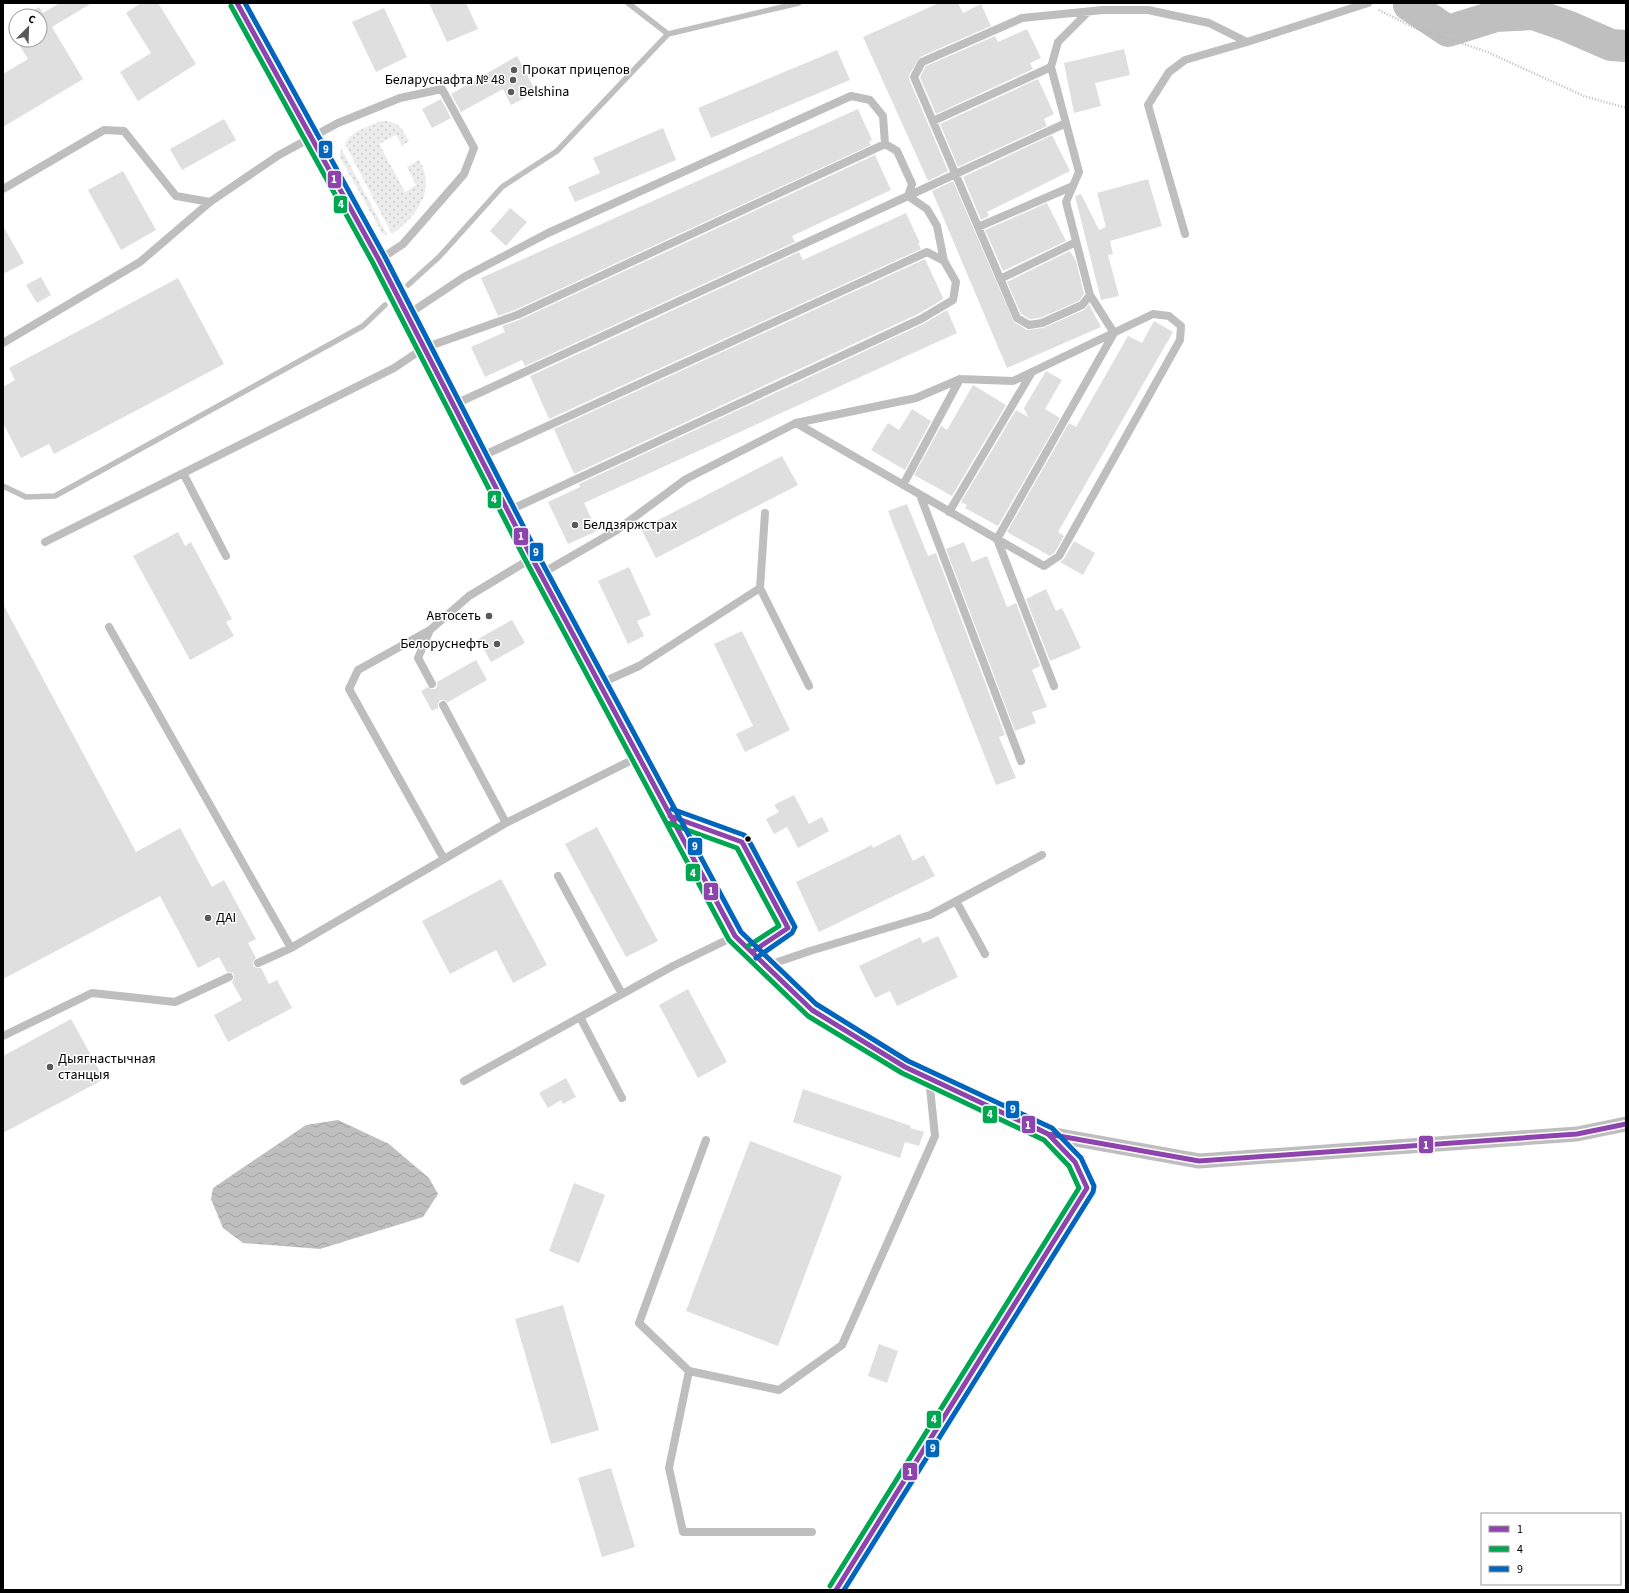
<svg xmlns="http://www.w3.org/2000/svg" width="1629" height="1593" font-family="'Source Sans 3',sans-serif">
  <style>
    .green { fill: url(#green-dots) }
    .water { fill: url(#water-waves) }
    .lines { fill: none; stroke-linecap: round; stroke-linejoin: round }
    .stream { stroke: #bfbfbf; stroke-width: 5.5 }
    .river { stroke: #bfbfbf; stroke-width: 32 }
    .building { fill: #dfdfdf }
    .path { stroke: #b9b9b9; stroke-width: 2.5; stroke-dasharray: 1 2; stroke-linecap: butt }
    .service { stroke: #bebebe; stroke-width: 8 }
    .minor { stroke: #bebebe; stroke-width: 15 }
    .bus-1-casing { stroke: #fff; stroke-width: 8 }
    .bus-2-casing { stroke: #fff; stroke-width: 8 }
    .bus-3-casing { stroke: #fff; stroke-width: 8 }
    .bus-1 { stroke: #8e44ad; stroke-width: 5 }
    .bus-2 { stroke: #00a651; stroke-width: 5 }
    .bus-3 { stroke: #0065bd; stroke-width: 5 }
    .poi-dot { fill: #595959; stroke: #fff; stroke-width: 1.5 }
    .bus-dot { fill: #000; stroke: #fff; stroke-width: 1.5 }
    .labels { text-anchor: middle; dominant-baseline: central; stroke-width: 3; stroke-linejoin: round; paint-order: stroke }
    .poi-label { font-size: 14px; fill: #000; stroke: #fff; text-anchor: start }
    .line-badge { stroke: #fff; stroke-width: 1.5 }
    .badge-label { font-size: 11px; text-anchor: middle; font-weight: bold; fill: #fff }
  </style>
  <defs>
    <pattern id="green-dots" width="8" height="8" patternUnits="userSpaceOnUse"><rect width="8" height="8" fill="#ececec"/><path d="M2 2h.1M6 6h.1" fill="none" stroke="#c9c9c9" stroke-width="1.8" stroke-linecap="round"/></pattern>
    <pattern id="water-waves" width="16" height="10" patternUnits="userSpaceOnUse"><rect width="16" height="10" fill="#bfbfbf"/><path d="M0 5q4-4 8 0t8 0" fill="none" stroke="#a2a2a2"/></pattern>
  </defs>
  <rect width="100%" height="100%" fill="#fff"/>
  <path class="green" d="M 381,121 C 397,120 402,128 409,141 L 402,146 L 396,135 L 379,144 L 405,192 L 416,185 L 407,167 L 419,160 C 437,190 417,216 392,234 L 345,144 C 351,131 368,127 381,121 Z
    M 341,148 L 387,235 L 382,233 L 340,157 Z"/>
  <path class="water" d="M 338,1120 L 389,1144 L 429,1178 L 438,1194 L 423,1217 L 320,1249 L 243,1243 L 223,1228 L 211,1199 L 213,1188 L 306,1125 Z"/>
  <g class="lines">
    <path class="stream" d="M 628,3 L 668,34
      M 408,285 L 439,257 L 502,187 L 557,151 L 668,34 L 799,3
      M 3,486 L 26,497 L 55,496 L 363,326 L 385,305"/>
    <path class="river" d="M 1409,5 L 1448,31 L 1496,16 L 1533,14 L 1567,26 L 1611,45 L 1626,46"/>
  </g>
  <path class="building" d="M 60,3 L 92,3 L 52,27 L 83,79 L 3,127 L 3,74 L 28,59 L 16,40 L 40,40 L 40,16 L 25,16 L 39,7 L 43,13 Z
    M 141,3 L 158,3 L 196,64 L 138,101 L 120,72 L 151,53 L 126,13 Z
    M 429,3 L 466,3 L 478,29 L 447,42 Z
    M 939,3 L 958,3 L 963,13 L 981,4 L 991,26 L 920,57 L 909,75 L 909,79 L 948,171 L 928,181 L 863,37 Z
    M 384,8 L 407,57 L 376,72 L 352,22 Z
    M 16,22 L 16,40 L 8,27 Z
    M 1027,29 L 1041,58 L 1030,63 L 1033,69 L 936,114 L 920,77 L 926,66 L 995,36 L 998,42 Z
    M 1124,49 L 1130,75 L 1095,83 L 1101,106 L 1074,113 L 1064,63 Z
    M 837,50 L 850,80 L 711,138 L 698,108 Z
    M 517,56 L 536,92 L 511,105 L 503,89 L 461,112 L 451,94 Z
    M 1038,79 L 1054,114 L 1044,119 L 1047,126 L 958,167 L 940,124 Z
    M 441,99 L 451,118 L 432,128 L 422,109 Z
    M 858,109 L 872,140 L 869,142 L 871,145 L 515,310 L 498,316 L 481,278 Z
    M 224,119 L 236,140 L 182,170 L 170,149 Z
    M 663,128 L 676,160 L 575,202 L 568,187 L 600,173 L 593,158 Z
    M 1052,135 L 1070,171 L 987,212 L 989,216 L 981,220 L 963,177 Z
    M 875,155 L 891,190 L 792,236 L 795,242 L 525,366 L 522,360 L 485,377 L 471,347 L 505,332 L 502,326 L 519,320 Z
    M 123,171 L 156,230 L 121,250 L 88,190 Z
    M 1148,179 L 1162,226 L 1110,241 L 1113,254 L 1108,255 L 1119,296 L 1101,300 L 1075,196 L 1081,194 L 1099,230 L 1106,227 L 1097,193 Z
    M 953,181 L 1014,322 L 1027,330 L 1043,328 L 1084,310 L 1089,304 L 1101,327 L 1007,368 L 932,191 Z
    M 1047,203 L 1066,241 L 1003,271 L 985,230 Z
    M 510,208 L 527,222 L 506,246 L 490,231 Z
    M 906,213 L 920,243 L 918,243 L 921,249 L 549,419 L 530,376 L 799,252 L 803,260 Z
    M 3,226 L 24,263 L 3,274 Z
    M 1070,251 L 1076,261 L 1084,294 L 1079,301 L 1040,318 L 1030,319 L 1021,314 L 1007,282 Z
    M 925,259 L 943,298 L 942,300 L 918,314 L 574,474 L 554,429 Z
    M 41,277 L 51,295 L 37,303 L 26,285 Z
    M 178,278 L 224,364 L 54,454 L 49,444 L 21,458 L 3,423 L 3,387 L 15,380 L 9,368 Z
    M 947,310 L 957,333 L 584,503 L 597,531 L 568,544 L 548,502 L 580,487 L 579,484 L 923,324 Z
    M 1154,321 L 1173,332 L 1058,532 L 1064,536 L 1055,552 L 1050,556 L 1007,532 L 1069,423 L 1076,427 L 1128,336 L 1142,343 Z
    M 1046,371 L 1062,380 L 1045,409 L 1060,418 L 998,526 L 965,508 L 967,505 L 961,502 L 1016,410 L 1028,417 L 1024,408 Z
    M 973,385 L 1006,405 L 952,496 L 914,475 L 941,426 L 947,430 Z
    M 912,409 L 931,421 L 905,470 L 871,450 L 888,423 L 899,430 Z
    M 782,456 L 798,485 L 656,558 L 641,529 Z
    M 907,504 L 928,556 L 936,553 L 1005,735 L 999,737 L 1016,778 L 996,785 L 888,511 Z
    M 178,532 L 185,546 L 191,542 L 232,619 L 226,622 L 234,636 L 190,660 L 133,556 Z
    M 1074,541 L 1095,553 L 1083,575 L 1060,562 L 1064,559 Z
    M 964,542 L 972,562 L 987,556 L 1007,607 L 1016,603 L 1040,666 L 1032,670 L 1047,707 L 1032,712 L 1036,723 L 1015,731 L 946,549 Z
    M 629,567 L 651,615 L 637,621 L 644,636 L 628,644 L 598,581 Z
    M 1046,589 L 1056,611 L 1062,608 L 1081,648 L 1050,661 L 1026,599 Z
    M 3,604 L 136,852 L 180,828 L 212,887 L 224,880 L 256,939 L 248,943 L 256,958 L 253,962 L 253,966 L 257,968 L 261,968 L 269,984 L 277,980 L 292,1008 L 228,1042 L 214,1015 L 242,1000 L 232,982 L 234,978 L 234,974 L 230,972 L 227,972 L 219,957 L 198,968 L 160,896 L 3,979 Z
    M 512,620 L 525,643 L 491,662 L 478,639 Z
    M 742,631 L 790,730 L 745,752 L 736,734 L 753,726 L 714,644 Z
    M 476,660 L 487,680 L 448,702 L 444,700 L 440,700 L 438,704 L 438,708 L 432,711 L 421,691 L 428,687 L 431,689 L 435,689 L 437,687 L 437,682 Z
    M 794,795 L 809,824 L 822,817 L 829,831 L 798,848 L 787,827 L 774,834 L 766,819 L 779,812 L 774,805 Z
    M 597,827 L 658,941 L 626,957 L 565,844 Z
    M 900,834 L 913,861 L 924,855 L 935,876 L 819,932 L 796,882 L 872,845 L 873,848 Z
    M 501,879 L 547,965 L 513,983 L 496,950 L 450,974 L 422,921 Z
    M 938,936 L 958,977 L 897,1006 L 890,991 L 875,998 L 859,966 L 920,937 L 923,943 Z
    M 688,989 L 727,1062 L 698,1078 L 659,1005 Z
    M 71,1019 L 104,1079 L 3,1133 L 3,1056 Z
    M 566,1078 L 576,1097 L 563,1104 L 561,1100 L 548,1108 L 539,1093 Z
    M 803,1089 L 911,1126 L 910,1128 L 924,1132 L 919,1146 L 905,1142 L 900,1158 L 793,1122 Z
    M 750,1141 L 842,1176 L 778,1346 L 686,1311 Z
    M 574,1183 L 605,1195 L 579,1263 L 549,1251 Z
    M 563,1305 L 599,1430 L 551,1444 L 515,1319 Z
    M 879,1344 L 898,1351 L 887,1383 L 868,1376 Z
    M 611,1468 L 635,1547 L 602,1557 L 578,1478 Z"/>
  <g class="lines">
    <path class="path" d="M 1379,10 L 1415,28 L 1485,51 L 1584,96 L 1626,108"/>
    <path class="service" d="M 1088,12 L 1058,42 L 1051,67 L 1079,172 L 1066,202 L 1090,295 L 1082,305 L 1042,323 L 1029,325 L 1017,318 L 914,77 L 922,62 L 1022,18 L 1103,10 L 1148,10 L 1209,23 L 1247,42
      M 933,121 L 1051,67
      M 3,189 L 104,130 L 124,131 L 176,196 L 210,202
      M 978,227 L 1073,186
      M 1185,234 L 1148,105 L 1169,72 L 1185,60 L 1247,42 L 1368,3
      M 944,261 L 937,226 L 927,209 L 908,196 L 1066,123
      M 1000,279 L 1076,242
      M 407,315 L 464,277 L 548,233 L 851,96 L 870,100 L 883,116 L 885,144
      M 3,343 L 140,262 L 210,202 L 279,155 L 338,123 L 400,98 L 442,89 L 474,148 L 464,174 L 403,244 L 379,260
      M 480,457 L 927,252 L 944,261 L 956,282 L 953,300 L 921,319 L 508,511
      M 183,473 L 226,556
      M 903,485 L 960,379
      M 920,495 L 1021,761
      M 949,512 L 1032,372
      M 45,542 L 394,368 L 424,348 L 517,315 L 885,144 L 897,151 L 912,184 L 908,196 L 453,405
      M 541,574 L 617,530 L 686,479 L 796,423 L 916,398 L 960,379 L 1013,381 L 1153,314 L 1169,316 L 1181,326 L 1180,340 L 1059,556 L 1044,566 L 796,423
      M 760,588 L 809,686
      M 109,627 L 291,948
      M 430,630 L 358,670 L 349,689 L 444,859
      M 432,684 L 418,658 L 430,630 L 469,596 L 532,558
      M 599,684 L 639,666 L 760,588 L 765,513
      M 1054,686 L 997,539 L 1114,333 L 1090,295
      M 443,705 L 506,823
      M 672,817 L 742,842 L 788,928 L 752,952
      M 558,876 L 622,994
      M 956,901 L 985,954
      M 258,963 L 291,948 L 506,823 L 638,757
      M 766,966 L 810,951 L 930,915 L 1042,855
      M 580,1017 L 622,1098
      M 3,1036 L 92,993 L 175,1002 L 229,977
      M 464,1081 L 673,966 L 735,936
      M 706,1140 L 639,1323 L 689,1371 L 779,1390 L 842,1345 L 935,1136 L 929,1078
      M 689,1371 L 669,1468 L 683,1532 L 812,1532
      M 836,1590 L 1087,1188 L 1075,1162 L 1050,1136"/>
    <path class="minor" d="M 237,3 L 379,260 L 532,558 L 735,936 L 812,1010 L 905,1067 L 1048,1134 L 1199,1161 L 1577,1134 L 1626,1124"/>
    <defs>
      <path id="bus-1" d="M 237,3 L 379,260 L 532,558 L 735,936 L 812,1010 L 905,1067 L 1048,1134 L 1199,1161 L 1577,1134 L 1626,1124
        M 670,816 L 742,842 L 788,928 L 752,952
        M 836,1590 L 1087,1188 L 1075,1162 L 1048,1134 L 1034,1127"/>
      <path id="bus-2" d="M 231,6 L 373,263 L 526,561 L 729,940 L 808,1016 L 902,1073 L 1044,1140 L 1069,1166 L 1079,1188 L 830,1586
        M 668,823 L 737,848 L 779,926 L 748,946"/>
      <path id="bus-3" d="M 245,3 L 385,257 L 538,555 L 741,932 L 816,1004 L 908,1061 L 1052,1128 L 1081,1158 L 1094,1186 L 1093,1192 L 844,1590
        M 672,809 L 744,835 L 748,839 L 795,927 L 792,933 L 756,958"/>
    </defs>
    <use href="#bus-1" class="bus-1-casing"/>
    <use href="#bus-2" class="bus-2-casing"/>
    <use href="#bus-3" class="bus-3-casing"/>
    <use href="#bus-1" class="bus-1"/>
    <use href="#bus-2" class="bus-2"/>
    <use href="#bus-3" class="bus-3"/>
  </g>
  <g class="poi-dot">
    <circle cx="514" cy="70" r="4"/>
    <circle cx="513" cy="80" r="4"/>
    <circle cx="511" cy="92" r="4"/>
    <circle cx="575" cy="525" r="4"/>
    <circle cx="489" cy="616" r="4"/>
    <circle cx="497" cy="644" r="4"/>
    <circle cx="208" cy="918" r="4"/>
    <circle cx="50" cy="1067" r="4"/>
  </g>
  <circle class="bus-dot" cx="748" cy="839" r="3.5"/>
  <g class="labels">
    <g class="poi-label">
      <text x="522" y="70">Прокат прицепов</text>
      <text x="505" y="80" text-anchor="end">Беларуснафта № 48</text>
      <text x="519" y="92">Belshina</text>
      <text x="583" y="525">Белдзяржстрах</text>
      <text x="481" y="616" text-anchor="end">Автосеть</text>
      <text x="489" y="644" text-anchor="end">Белоруснефть</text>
      <text x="216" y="918">ДАІ</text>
      <text x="58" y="1059">Дыягнастычная<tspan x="58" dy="16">станцыя</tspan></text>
    </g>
  </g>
  <g class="line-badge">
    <rect x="318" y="140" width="15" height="19" rx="4" fill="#0065bd"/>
    <rect x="327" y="170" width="15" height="19" rx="4" fill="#8e44ad"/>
    <rect x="333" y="195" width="15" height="19" rx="4" fill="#00a651"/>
    <rect x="487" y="490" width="15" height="19" rx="4" fill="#00a651"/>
    <rect x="513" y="527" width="16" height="19" rx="4" fill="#8e44ad"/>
    <rect x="529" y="542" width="15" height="20" rx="4" fill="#0065bd"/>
    <rect x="687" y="837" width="16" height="19" rx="4" fill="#0065bd"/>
    <rect x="685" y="863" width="16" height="19" rx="4" fill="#00a651"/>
    <rect x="703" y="882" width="16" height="19" rx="4" fill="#8e44ad"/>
    <rect x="1005" y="1100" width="15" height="19" rx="4" fill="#0065bd"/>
    <rect x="982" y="1105" width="16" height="19" rx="4" fill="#00a651"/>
    <rect x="1021" y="1115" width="15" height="19" rx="4" fill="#8e44ad"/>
    <rect x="1418" y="1135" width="16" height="19" rx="4" fill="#8e44ad"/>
    <rect x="926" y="1410" width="16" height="19" rx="4" fill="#00a651"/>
    <rect x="925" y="1439" width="15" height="19" rx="4" fill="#0065bd"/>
    <rect x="902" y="1462" width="16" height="19" rx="4" fill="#8e44ad"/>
  </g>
  <g class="badge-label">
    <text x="326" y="153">9</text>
    <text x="334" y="183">1</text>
    <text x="341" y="208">4</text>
    <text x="494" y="503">4</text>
    <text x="521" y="540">1</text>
    <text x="536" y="556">9</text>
    <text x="695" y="850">9</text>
    <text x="693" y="877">4</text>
    <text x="711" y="895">1</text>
    <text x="1013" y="1113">9</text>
    <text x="990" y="1118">4</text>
    <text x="1028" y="1129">1</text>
    <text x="1426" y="1149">1</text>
    <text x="934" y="1423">4</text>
    <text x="933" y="1452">9</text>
    <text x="910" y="1476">1</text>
  </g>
  <rect width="1629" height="1593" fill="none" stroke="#000000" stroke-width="8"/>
  <rect x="1481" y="1513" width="140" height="72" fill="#ffffff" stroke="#999999"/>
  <rect x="1489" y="1526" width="20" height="6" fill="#8e44ad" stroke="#999999"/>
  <text x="1517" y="1533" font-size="12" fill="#000000">1</text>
  <rect x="1489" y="1546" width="20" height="6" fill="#00a651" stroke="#999999"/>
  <text x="1517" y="1553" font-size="12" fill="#000000">4</text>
  <rect x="1489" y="1566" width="20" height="6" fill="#0065bd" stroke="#999999"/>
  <text x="1517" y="1573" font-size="12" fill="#000000">9</text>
  <g transform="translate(28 28) rotate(23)"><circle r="19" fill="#ffffff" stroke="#999999"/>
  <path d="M0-3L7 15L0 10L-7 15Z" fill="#595959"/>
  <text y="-6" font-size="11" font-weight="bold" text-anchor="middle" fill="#000000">С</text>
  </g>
</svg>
